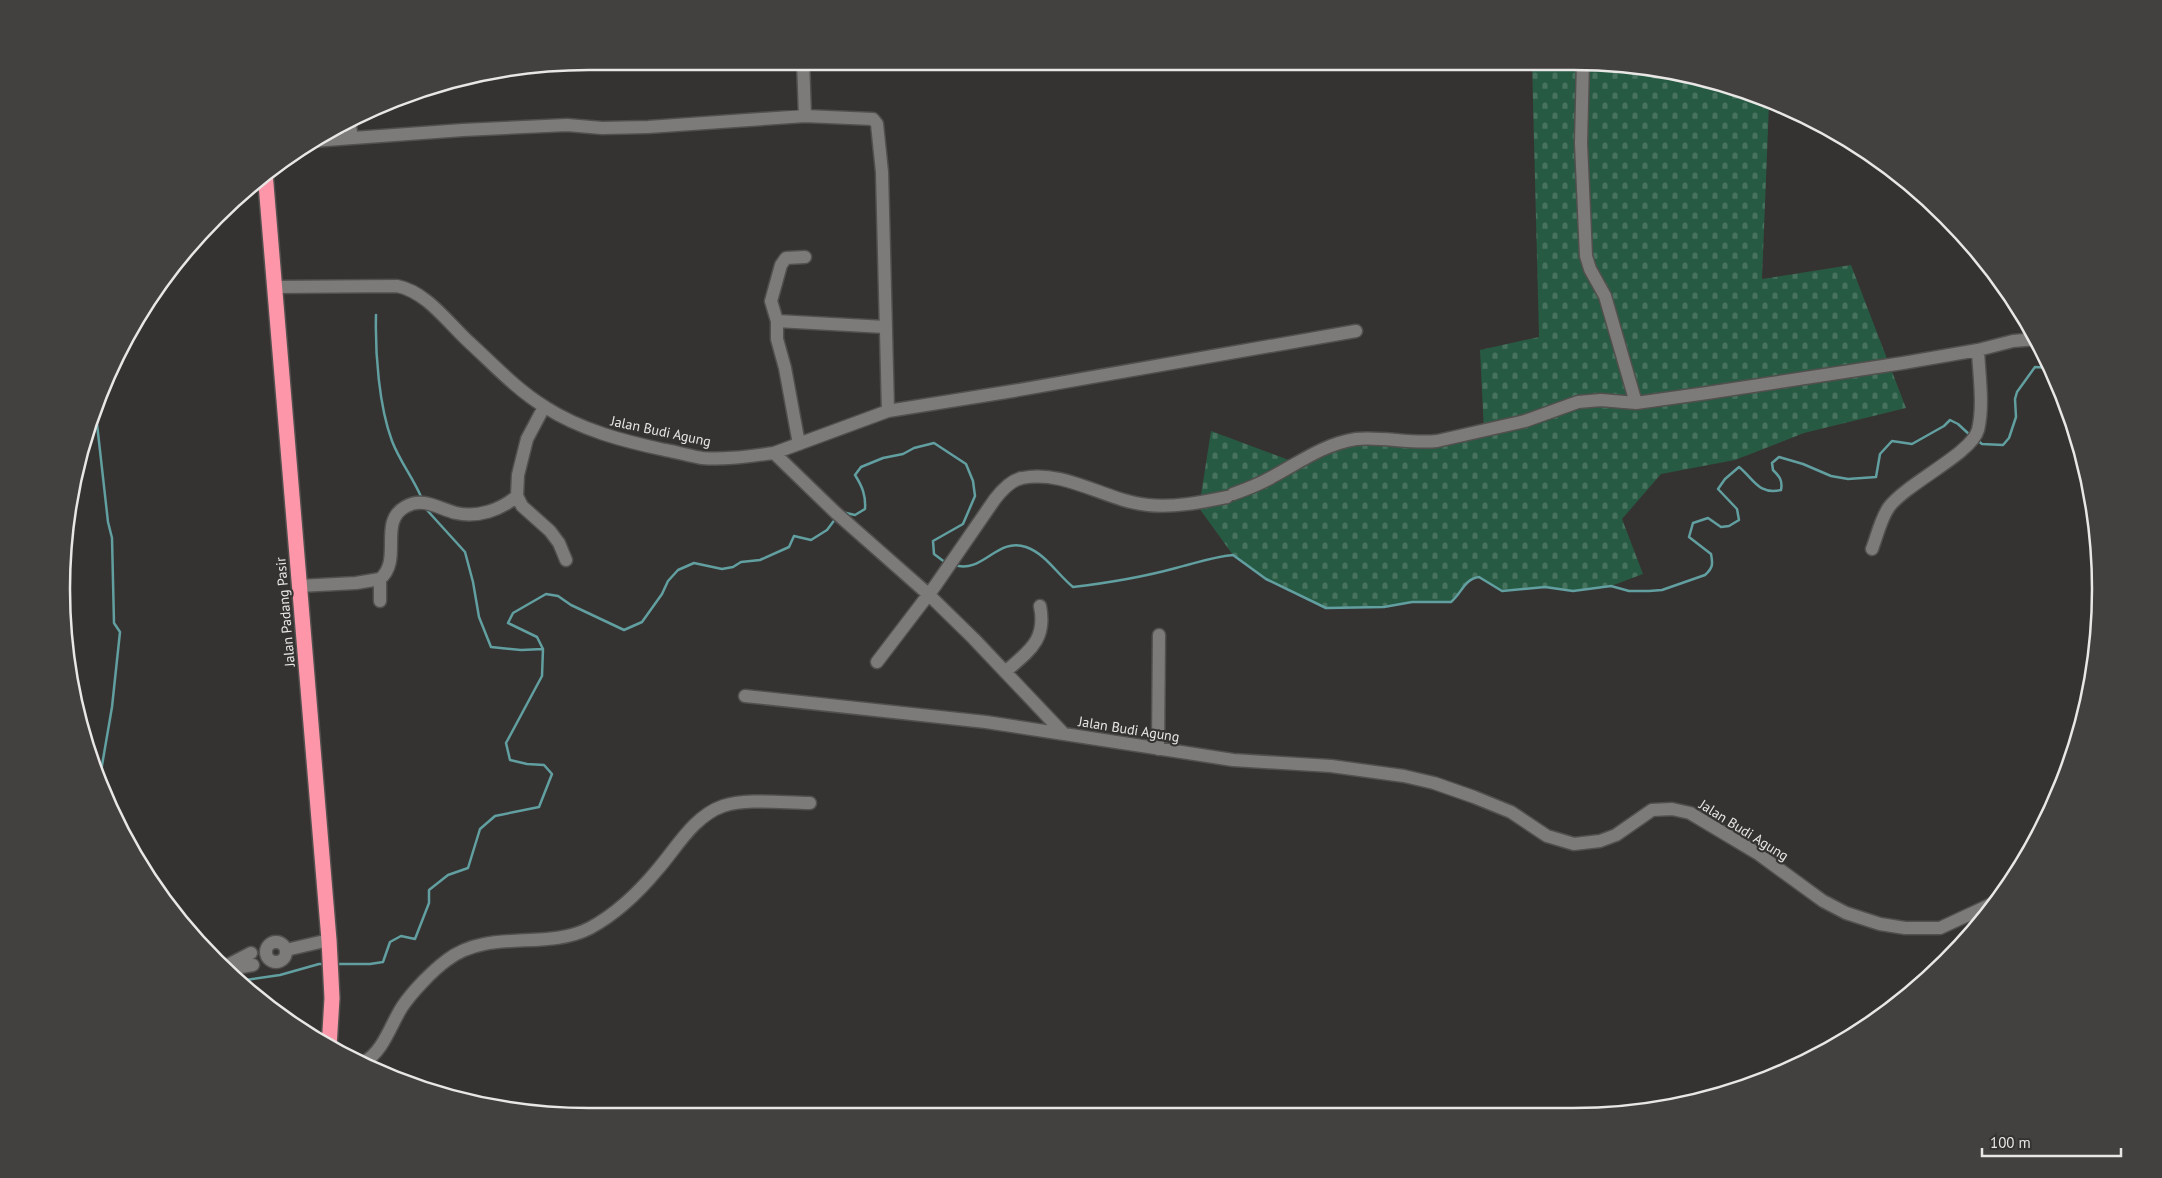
<svg xmlns="http://www.w3.org/2000/svg" width="2162" height="1178" font-family="'PT Sans',sans-serif">
  <style>
    .cemetery { fill: url(#cemetery-stones) }
    .lines { fill: none; stroke-linecap: round; stroke-linejoin: round }
    .stream { stroke: #619fa0; stroke-width: 2.5 }
    .minor-casing { stroke: #52504e; stroke-width: 15 }
    .highway-casing { stroke: #52504e; stroke-width: 18 }
    .minor { stroke: #7d7b79; stroke-width: 12 }
    .highway { stroke: #fc96a8; stroke-width: 15 }
    .labels { text-anchor: middle; dominant-baseline: central; stroke-width: 4.5; stroke-linejoin: round; paint-order: stroke }
    .street-label { font-size: 14px; fill: #e8e7e6; stroke: #353331 }
    .rim { fill: none; stroke: #e8e7e6; stroke-width: 2.5 }
  </style>
  <defs>
    <pattern id="cemetery-stones" width="16" height="16" patternUnits="userSpaceOnUse" patternTransform="scale(1.25)"><rect width="16" height="16" fill="#275a43"/><path d="M2 7V4a2 2 0 0 1 4 0v3zM10 15v-3a2 2 0 0 1 4 0v3z" fill="#46725e"/></pattern>
  </defs>
  <rect width="100%" height="100%" fill="#353331"/>
  <path class="cemetery" d="M 1532,62 L 1607,62 L 1710,79 L 1769,104 L 1762,279 L 1851,265 L 1906,408 L 1804,433 L 1735,460 L 1661,474 L 1622,519 L 1643,574 L 1611,586 L 1573,591 L 1545,587 L 1502,591 L 1479,577 C 1464,580 1462,593 1451,602 L 1412,602 L 1384,607 L 1326,608 L 1266,579 L 1233,555 L 1199,508 L 1211,431 L 1294,462 L 1347,436 L 1408,447 L 1484,432 L 1480,350 L 1539,337 Z"/>
  <g class="lines">
    <path class="stream" d="M 376,315 C 375,353 379,406 392,441 C 400,462 414,479 422,499
      M 95,406 L 108,522 L 112,538 L 114,623 L 120,632 L 112,707 L 99,783
      M 1977,440 L 1982,444 L 2003,445 L 2009,438 L 2016,417 L 2015,399 L 2017,392 L 2035,367 L 2051,368
      M 426,509 L 465,552 L 473,582 L 479,617 L 491,647 L 521,650 L 543,649
      M 842,512 L 855,515 L 865,509 C 866,495 862,486 855,475 L 861,467 L 883,458 L 903,454 L 914,448 L 934,443 L 966,464 L 973,481 L 975,496 L 963,524 L 933,541 L 934,554 L 946,563
      M 954,565 C 984,574 996,537 1026,547 C 1046,554 1057,574 1073,587 C 1107,583 1143,577 1176,568 C 1196,563 1212,557 1233,555 L 1266,579 L 1326,608 L 1384,607 L 1412,602 L 1451,602 C 1462,593 1464,579 1479,577 L 1502,591 L 1545,587 L 1573,591 L 1611,586 L 1629,591 L 1649,591 L 1662,590 L 1705,575 C 1713,568 1713,564 1711,554 L 1689,537 L 1693,523 L 1708,518 L 1721,527 L 1729,526 L 1739,520 L 1737,509 L 1718,489 L 1725,479 L 1739,467 C 1754,479 1758,495 1781,490 C 1783,480 1779,476 1773,470 L 1772,463 L 1779,457 L 1803,464 L 1831,476 L 1848,479 L 1876,477 L 1880,454 L 1892,441 L 1912,444 L 1944,426 L 1950,420 L 1958,424 L 1971,436
      M 336,964 L 370,964 L 383,962 L 390,942 L 401,936 L 415,939 L 429,903 L 429,890 L 448,875 L 468,868 L 480,829 L 495,816 L 539,807 L 552,774 L 544,765 L 527,764 L 510,760 L 506,743 L 542,676 L 543,649 L 537,637 L 508,623 L 513,613 L 546,594 L 558,596 L 571,605 L 624,630 L 642,622 L 662,594 L 668,581 L 678,570 L 694,563 L 722,569 L 733,567 L 741,562 L 760,560 L 789,547 L 794,536 L 811,540 L 827,530 L 836,518
      M 239,981 L 280,975 L 319,964 L 325,964"/>
    <defs>
      <path id="minor" d="M 803,61 L 805,116
        M 1583,62 L 1581,143 L 1586,256 L 1590,269 L 1605,296 L 1636,403
        M 349,121 L 352,137
        M 312,141 L 463,130 L 567,125 L 602,128 L 648,127 L 805,116 L 873,119 L 877,124 L 882,172 L 888,411
        M 274,287 L 397,286 C 427,292 448,323 470,343 C 494,365 517,390 545,407 C 581,430 623,441 665,450 C 677,452 690,456 702,458 C 726,460 750,456 774,453 L 835,512 L 928,594 L 974,639 L 1064,734 L 1233,760 L 1331,766 L 1404,776 L 1434,783 L 1474,797 L 1511,812 L 1547,836 L 1574,844 L 1600,841 L 1616,835 L 1652,810 L 1672,809 L 1690,813 L 1757,853 L 1823,901 L 1846,913 L 1880,924 L 1905,928 L 1940,928 L 1994,903
        M 777,321 L 771,301 L 781,265 L 786,258 L 805,257
        M 544,407 L 527,439 L 518,475 L 517,496 L 522,506 L 550,531 L 559,543 L 566,560
        M 799,444 L 785,368 L 777,339 L 777,321 L 885,327
        M 774,453 L 888,411 L 1013,391 L 1356,331
        M 1233,494 C 1247,489 1260,484 1272,477 C 1300,462 1324,444 1356,439 C 1381,436 1410,444 1437,441 L 1525,421 L 1578,402 L 1601,400 L 1636,403 L 1707,393 L 1903,363 L 1978,350 L 2013,341 L 2036,339
        M 1872,549 C 1877,536 1881,518 1889,507 C 1907,483 1971,454 1978,430 C 1984,405 1979,375 1978,350
        M 299,586 L 356,583 L 380,579 C 403,560 378,522 405,507 C 423,496 439,509 456,513 C 477,518 501,510 517,496
        M 380,601 L 380,579
        M 877,662 L 935,586 L 995,499 C 1002,490 1011,480 1022,478 C 1065,469 1106,501 1148,505 C 1173,508 1202,502 1227,497
        M 1005,672 C 1029,651 1047,640 1040,606
        M 745,696 L 986,722 L 1064,734
        M 1158,749 L 1159,635
        M266 952a10 10 0 1 1 20 0a10 10 0 1 1-20 0Z
        M 286,950 L 329,940
        M 224,967 L 251,953
        M 229,969 L 253,965
        M 364,1062 C 383,1052 391,1024 402,1007 C 412,992 432,971 447,960 C 488,928 546,951 590,928 C 616,914 639,892 658,869 C 677,847 694,816 723,806 C 746,798 784,803 810,803"/>
      <path id="highway" d="M 265,172 L 329,940 L 332,998 L 329,1048"/>
    </defs>
    <use href="#minor" class="minor-casing"/>
    <use href="#highway" class="highway-casing"/>
    <use href="#minor" class="minor"/>
    <use href="#highway" class="highway"/>
  </g>
  <g class="labels">
    <g class="street-label">
      <text transform="translate(661 431) rotate(12)">Jalan Budi Agung</text>
      <text transform="translate(285 612) rotate(-95)">Jalan Padang Pasir</text>
      <text transform="translate(1129 729) rotate(9)">Jalan Budi Agung</text>
      <text transform="translate(1744 830) rotate(32)">Jalan Budi Agung</text>
    </g>
  </g>
  <path d="M0 0H2162V1178H0ZM589 70H1573A519 519 0 0 1 2092 589V589A519 519 0 0 1 1573 1108H589A519 519 0 0 1 70 589V589A519 519 0 0 1 589 70Z" fill="#43413f" fill-rule="evenodd"/>
  <path class="rim" d="M589 70H1573A519 519 0 0 1 2092 589V589A519 519 0 0 1 1573 1108H589A519 519 0 0 1 70 589V589A519 519 0 0 1 589 70Z"/>
  <path d="M1982 1148v8h139v-8" fill="none" stroke="#e8e7e6" stroke-width="2.5"/>
  <text x="1990" y="1148" font-size="15" fill="#e8e7e6" stroke="#353331" stroke-width="4" paint-order="stroke">100 m</text>
</svg>
